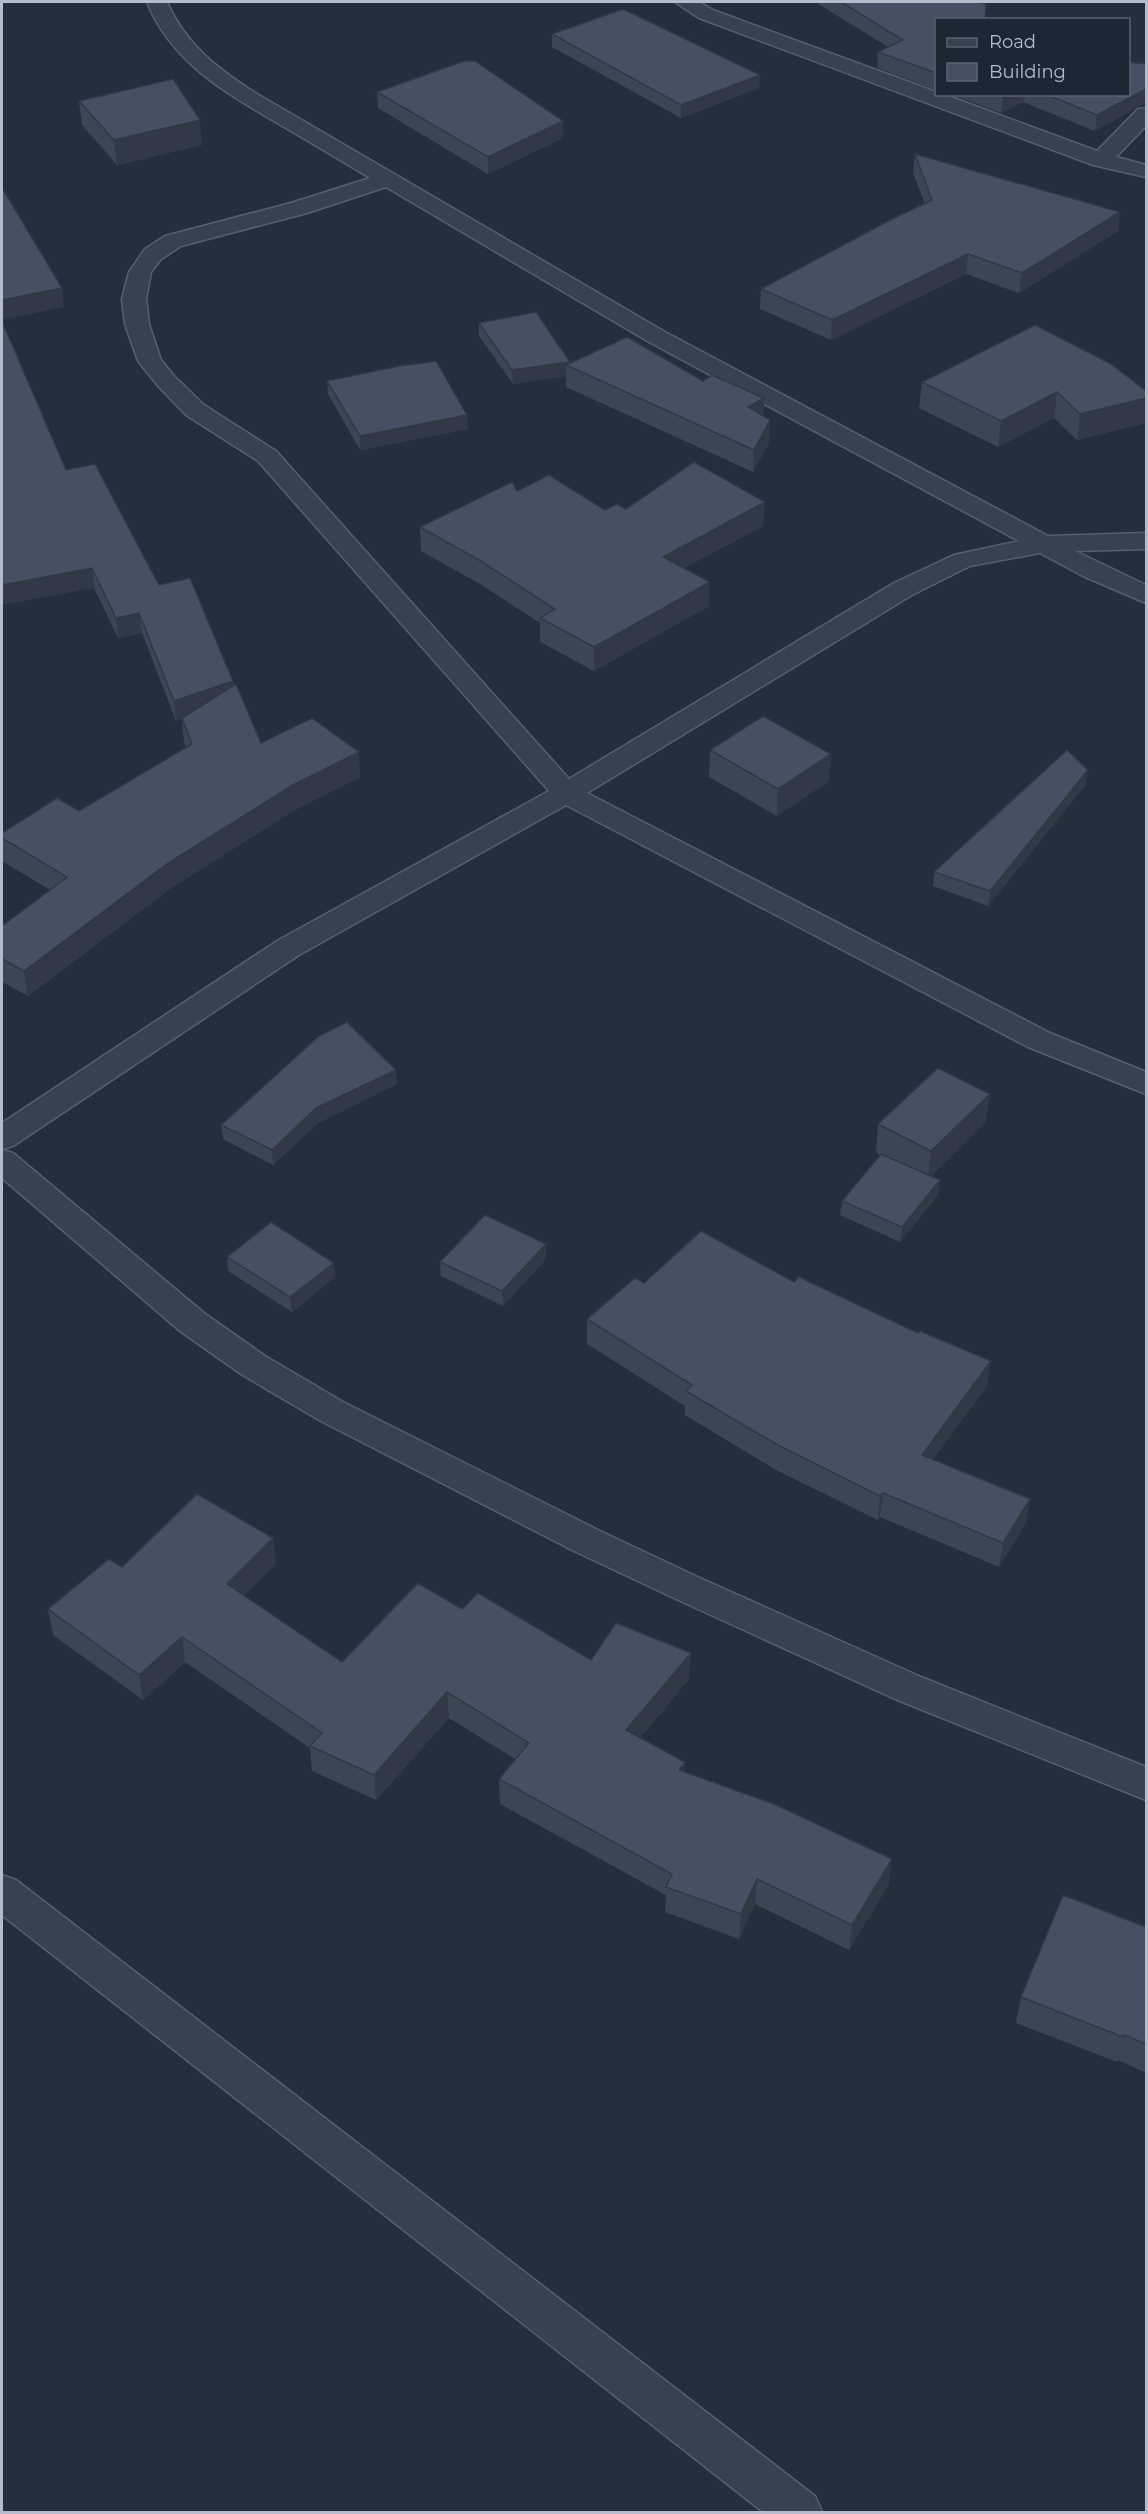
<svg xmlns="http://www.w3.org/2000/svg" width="1148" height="2514" font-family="Montserrat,sans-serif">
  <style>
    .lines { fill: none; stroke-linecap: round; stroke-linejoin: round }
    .minor-casing { stroke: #565f6c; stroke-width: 3 }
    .minor { fill: #38414e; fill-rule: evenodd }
    .wall { fill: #3b4654 }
    .shaded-wall { fill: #303945 }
    .building { fill: #455162; stroke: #303945; stroke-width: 1.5 }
  </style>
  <rect width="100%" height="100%" fill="#242f3e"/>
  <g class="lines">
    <defs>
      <path id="minor" d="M 147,2 L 167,2 C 186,45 218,69 257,94 L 665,332 L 1048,536 L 1146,533 L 1146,549 L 1075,551 L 1146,585 L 1146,603 L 1083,576 L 1040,553 L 970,566 L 912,595 L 587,793 L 1050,1033 L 1146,1072 L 1146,1094 L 1028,1047 L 566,805 L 299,955 L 13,1146 L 2,1149 L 2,1123 L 277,941 L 549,791 L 258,461 L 186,415 L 159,387 L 138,361 L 125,324 L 122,299 L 129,272 L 145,249 L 165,236 L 291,203 L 370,178 C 340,160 310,142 279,124 C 226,93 171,62 147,2 ZM 386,187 L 649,342 L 1019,541 L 954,555 L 894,583 L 569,779 L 276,451 L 204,405 L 175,377 L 161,360 L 149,324 L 146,299 L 151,272 L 161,259 L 181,246 L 307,213 Z
        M 675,2 L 699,2 L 713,10 L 936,92 L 936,94 L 943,94 L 1097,151 L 1138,109 L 1146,108 L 1146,126 L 1116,157 L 1146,165 L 1146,177 L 1093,165 L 699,18 Z
        M 2,1150 L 13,1153 L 204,1313 L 265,1356 L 343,1402 L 600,1531 L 702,1579 L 921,1677 L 1146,1767 L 1146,1800 L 895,1699 L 676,1599 L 574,1551 L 319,1420 L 241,1374 L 180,1331 L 2,1178 Z
        M 2,1875 L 16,1880 L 815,2496 L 822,2512 L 763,2512 L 2,1915 Z"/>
    </defs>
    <use href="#minor" class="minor-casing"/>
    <use href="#minor" class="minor"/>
  </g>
  <path class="wall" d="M 815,2 L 979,2 L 936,20 L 936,90 L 877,68 L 878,52 L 888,47 Z
    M 552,34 L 760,75 L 759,88 L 681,118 L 552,47 Z
    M 377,92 L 563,121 L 563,138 L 488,174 L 378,108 Z
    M 950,94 L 1128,94 L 1095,131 L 1023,102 L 1001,113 Z
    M 79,101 L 202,145 L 117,165 L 82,125 Z
    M 915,154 L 1118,231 L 1019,293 L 966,274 L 831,340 L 760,309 L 761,289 L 925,204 L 913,173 Z
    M 479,323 L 570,363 L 703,381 L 764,398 L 763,416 L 770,420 L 769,443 L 753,472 L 566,387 L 566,376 L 513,384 L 479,336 Z
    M 327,381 L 468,429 L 360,450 L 328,394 Z
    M 922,382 L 1146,391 L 1146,423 L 1077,440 L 1054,418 L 998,447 L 919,408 Z
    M 66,470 L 159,585 L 233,681 L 234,685 L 261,743 L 360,777 L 295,810 L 171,888 L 28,996 L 2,982 L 2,926 L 50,890 L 2,861 L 2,833 L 79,811 L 186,747 L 184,743 L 182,719 L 176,721 L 142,633 L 118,638 L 94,588 Z
    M 517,491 L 605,510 L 626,509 L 763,526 L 684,568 L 709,606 L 594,671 L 540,642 L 540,623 L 480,584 L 421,551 L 420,527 Z
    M 710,750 L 829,781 L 777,816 L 709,777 Z
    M 1086,784 L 988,906 L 933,886 L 934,872 Z
    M 397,1084 L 318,1123 L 273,1165 L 223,1139 L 221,1125 Z
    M 986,1122 L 931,1176 L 940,1180 L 938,1195 L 900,1242 L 840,1215 L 842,1201 L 881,1155 L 876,1152 L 878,1124 Z
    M 227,1257 L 335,1277 L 292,1312 L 228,1271 Z
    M 546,1259 L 503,1306 L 441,1276 L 440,1262 Z
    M 794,1282 L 987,1386 L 933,1459 L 1026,1523 L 999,1567 L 880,1517 L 878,1520 L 776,1470 L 685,1415 L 685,1406 L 587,1344 L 587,1319 L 644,1283 Z
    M 273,1538 L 276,1564 L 244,1595 L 342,1662 L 462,1609 L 591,1660 L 689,1679 L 640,1738 L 685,1772 L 889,1884 L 849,1950 L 755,1904 L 739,1939 L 665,1912 L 666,1895 L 500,1804 L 499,1779 L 515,1759 L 449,1718 L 376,1800 L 312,1771 L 310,1748 L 185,1662 L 143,1700 L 53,1635 L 48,1609 L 122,1567 Z
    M 1146,1927 L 1146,2073 L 1118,2060 L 1117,2062 L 1016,2023 L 1021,1997 Z"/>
  <path class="shaded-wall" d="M 760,75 L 759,88 L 681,118 L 681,105 Z
    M 1146,89 L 1146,103 L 1095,131 L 1097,115 Z
    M 1009,94 L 1024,94 L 1023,102 L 1001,113 L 1003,97 Z
    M 200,120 L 202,145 L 117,165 L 114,140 Z
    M 563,121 L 563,138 L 488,174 L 488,157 Z
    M 1120,212 L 1118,231 L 1019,293 L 1022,273 Z
    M 968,254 L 966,274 L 831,340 L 832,320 Z
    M 62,288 L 64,307 L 2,320 L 2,300 Z
    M 570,362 L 570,367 L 566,365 L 566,376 L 513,384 L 512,370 Z
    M 1057,392 L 1054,418 L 998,447 L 1001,421 Z
    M 764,398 L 763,420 L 748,407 Z
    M 1146,398 L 1146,423 L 1077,440 L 1080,414 Z
    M 467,415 L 468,429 L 360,450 L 360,436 Z
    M 770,420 L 769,443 L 753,472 L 754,450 Z
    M 765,502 L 763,526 L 662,580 L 663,557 Z
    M 92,568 L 94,588 L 2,605 L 2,585 Z
    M 710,582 L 709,606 L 594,671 L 594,647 Z
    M 139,613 L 142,633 L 118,638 L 116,618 Z
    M 233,681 L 235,701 L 176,721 L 174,701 Z
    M 359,752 L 360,777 L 295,810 L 171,888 L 28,996 L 24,971 L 168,863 L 293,785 Z
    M 831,754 L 829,781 L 777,816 L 778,789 Z
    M 1088,770 L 1086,784 L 988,906 L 990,891 Z
    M 396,1070 L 397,1084 L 318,1123 L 273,1165 L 272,1150 L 316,1108 Z
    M 990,1094 L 986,1122 L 928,1179 L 931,1151 Z
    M 940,1180 L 938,1195 L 900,1242 L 902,1227 Z
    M 546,1244 L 546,1259 L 503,1306 L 502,1291 Z
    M 334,1263 L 335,1277 L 292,1312 L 290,1297 Z
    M 991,1361 L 987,1386 L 919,1479 L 922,1455 Z
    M 883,1493 L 880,1517 L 878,1520 L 880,1496 Z
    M 1030,1499 L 1026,1523 L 999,1567 L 1003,1543 Z
    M 273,1538 L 276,1564 L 230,1609 L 227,1584 Z
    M 182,1637 L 185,1662 L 143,1700 L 139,1675 Z
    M 691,1653 L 689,1679 L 625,1755 L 626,1730 Z
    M 447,1692 L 449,1718 L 376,1800 L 374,1775 Z
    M 685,1762 L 684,1787 L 679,1770 Z
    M 892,1859 L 889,1884 L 849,1950 L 852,1925 Z
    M 757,1879 L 755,1904 L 739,1939 L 741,1914 Z"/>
  <path class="building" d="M 841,2 L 979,2 L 986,4 L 985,20 L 936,20 L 936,73 L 878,52 L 903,40 Z
    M 623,9 L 760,75 L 681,105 L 552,34 Z
    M 464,61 L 475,61 L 563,121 L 488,157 L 377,92 Z
    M 1128,62 L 1146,64 L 1146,89 L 1097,115 L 1045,94 L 1128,94 Z
    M 173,79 L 200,120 L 114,140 L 79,101 Z
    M 995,94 L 1009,94 L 1003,97 Z
    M 915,154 L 1120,212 L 1022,273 L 968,254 L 832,320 L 761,289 L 890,220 L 932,200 Z
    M 2,191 L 4,191 L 62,288 L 2,300 Z
    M 536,312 L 570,362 L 512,370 L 479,323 Z
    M 2,321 L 66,470 L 95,464 L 159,585 L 190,578 L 233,681 L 174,701 L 139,613 L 116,618 L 92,568 L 2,585 Z
    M 1035,325 L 1111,364 L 1146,391 L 1146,398 L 1080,414 L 1057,392 L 1001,421 L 922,382 Z
    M 627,337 L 703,381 L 712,375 L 764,398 L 748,407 L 770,420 L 754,450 L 566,365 Z
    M 436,361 L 467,415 L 360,436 L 327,381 L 399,366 Z
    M 694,462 L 765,502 L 663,557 L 710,582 L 594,647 L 540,618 L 555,609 L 479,560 L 420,527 L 512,482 L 517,491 L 549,475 L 605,510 L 617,504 L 626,509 Z
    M 236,684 L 261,743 L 312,718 L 359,752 L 293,785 L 168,863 L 24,971 L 2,959 L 2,926 L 67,877 L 2,838 L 2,833 L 57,798 L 79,811 L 192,744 L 182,718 Z
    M 763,716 L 831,754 L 778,789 L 710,750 Z
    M 1067,750 L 1088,770 L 990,891 L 934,872 Z
    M 347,1022 L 396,1070 L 316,1108 L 272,1150 L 221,1125 L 319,1036 Z
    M 938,1068 L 990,1094 L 931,1151 L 878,1124 Z
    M 881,1154 L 940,1180 L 902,1227 L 842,1201 Z
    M 485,1215 L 546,1244 L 502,1291 L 440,1262 Z
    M 271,1222 L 334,1263 L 290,1297 L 227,1257 Z
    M 701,1231 L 794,1282 L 799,1277 L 918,1333 L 920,1331 L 991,1361 L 922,1455 L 1030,1499 L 1003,1543 L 883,1493 L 880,1496 L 778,1445 L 686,1391 L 692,1385 L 587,1319 L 635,1278 L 644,1283 Z
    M 197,1494 L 273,1538 L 227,1584 L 342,1662 L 418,1583 L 462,1609 L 478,1593 L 591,1660 L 616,1623 L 691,1653 L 626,1730 L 685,1762 L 679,1770 L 774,1804 L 892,1859 L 852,1925 L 757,1879 L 741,1914 L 666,1887 L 672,1874 L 499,1779 L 529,1743 L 447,1692 L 374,1775 L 310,1746 L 322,1733 L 182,1637 L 139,1675 L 48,1609 L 109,1559 L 122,1567 Z
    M 1063,1895 L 1146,1927 L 1146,2044 L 1124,2035 L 1123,2037 L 1021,1997 Z"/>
  <rect width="1148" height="2514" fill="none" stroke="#b4bcc9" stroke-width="6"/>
  <rect x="935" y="18" width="195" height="78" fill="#1d2633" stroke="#59626f" stroke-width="1.5"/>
  <rect x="947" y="38" width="30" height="9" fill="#38414e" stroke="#59626f" stroke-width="1.5"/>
  <text x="989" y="48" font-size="18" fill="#b4bcc9">Road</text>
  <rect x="947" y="63" width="30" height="18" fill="#455162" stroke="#59626f" stroke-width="1.5"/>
  <text x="989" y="78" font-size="18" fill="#b4bcc9">Building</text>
</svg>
